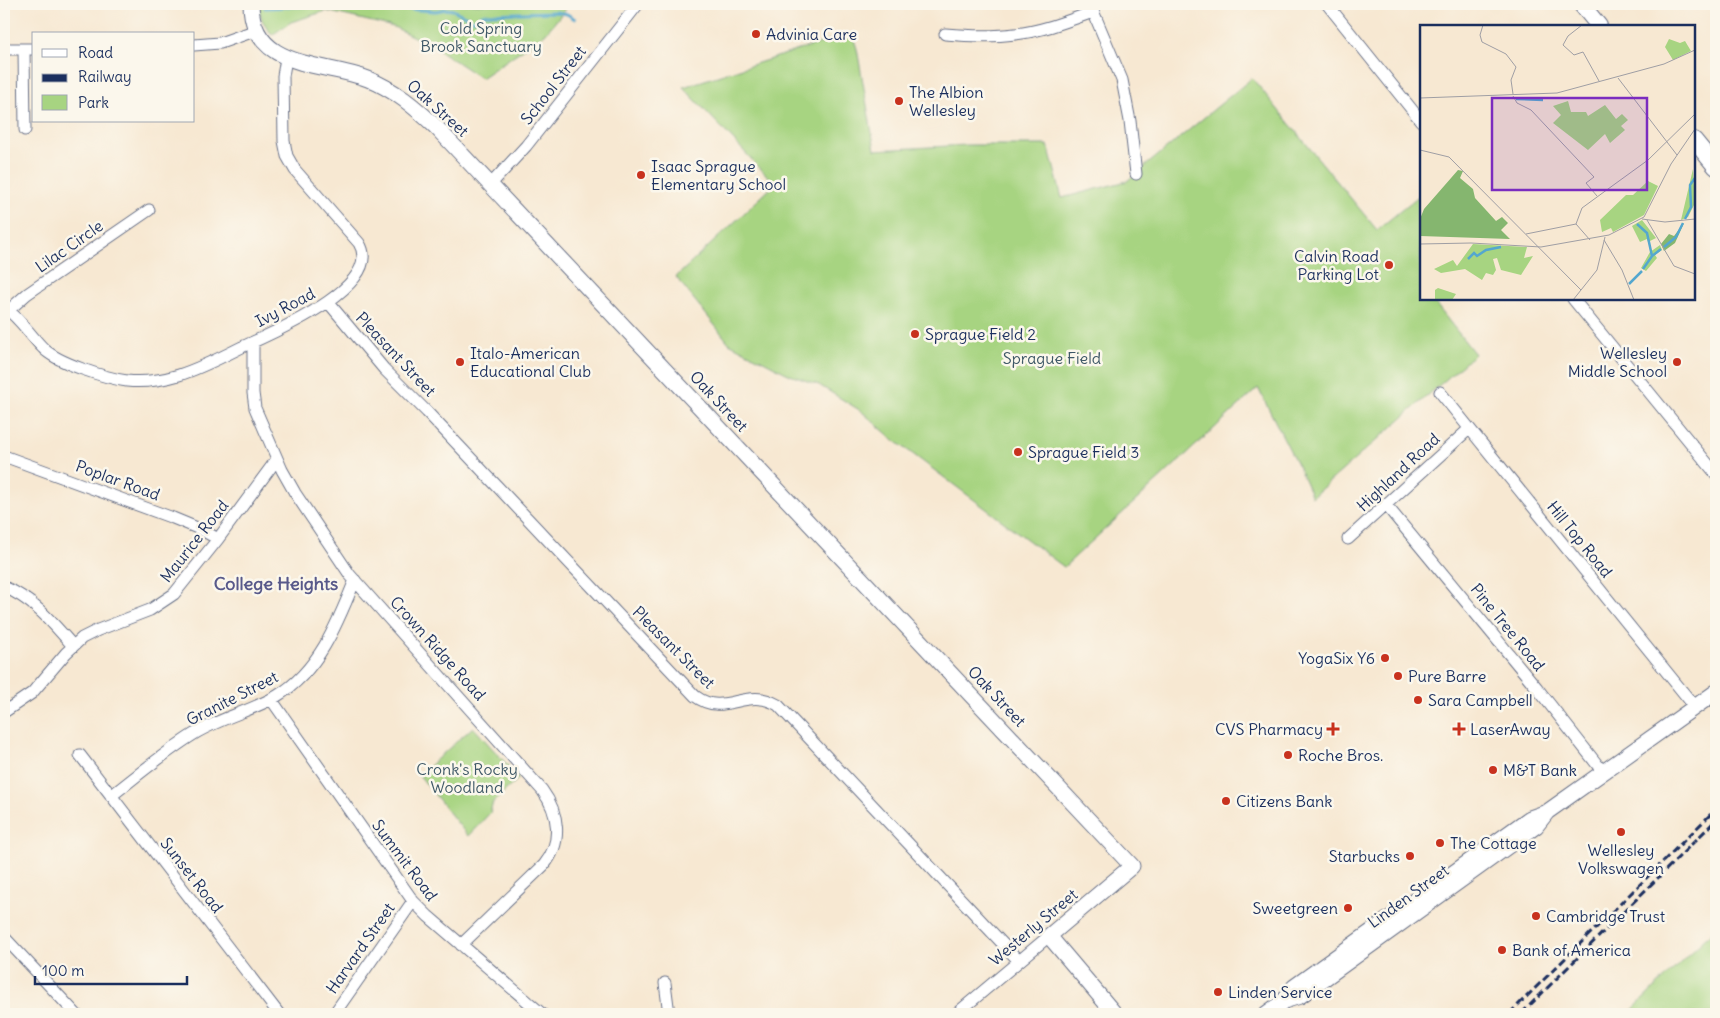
<svg xmlns="http://www.w3.org/2000/svg" width="1720" height="1018" font-family="Delius,sans-serif">
  <style>
    .green { fill: #a7d481; stroke: #618270 }
    .lines { fill: none; stroke-linecap: round; stroke-linejoin: round }
    .stream { stroke: #54a7cf; stroke-width: 3 }
    .minor-casing { stroke: #687087; stroke-width: 13 }
    .tertiary-casing { stroke: #687087; stroke-width: 17 }
    .secondary-casing { stroke: #687087; stroke-width: 18 }
    .minor { stroke: #fff; stroke-width: 11 }
    .tertiary { stroke: #fff; stroke-width: 15 }
    .secondary { stroke: #fff; stroke-width: 16 }
    .rail { stroke: #1b2f5e; stroke-width: 3; stroke-dasharray: 8 4; stroke-linecap: butt }
    .poi-dot { fill: #c8321e; stroke: #fbf7ec; stroke-width: 2 }
    .labels { text-anchor: middle; dominant-baseline: central; stroke-width: 5; stroke-linejoin: round; paint-order: stroke }
    .park-label { font-size: 16px; fill: #3e5867; stroke: #fbf7ec }
    .poi-label { font-size: 16px; fill: #1b2f5e; stroke: #fbf7ec; text-anchor: start }
    .street-label { font-size: 16px; fill: #1b2f5e; stroke: #fbf7ec }
    .neighbourhood-label { font-size: 18px; font-weight: bold; fill: #58598a; stroke: #fbf7ec }
    .inset-river { fill: none; stroke: #54a7cf; stroke-width: 2.5 }
    .inset-road { fill: none; stroke: #9f9ea4; stroke-width: 1 }
    .view { fill: #7b2cbf; fill-opacity: 0.15; stroke: #7b2cbf; stroke-width: 2.5 }
    .inset-edge { fill: none; stroke: #1b2f5e; stroke-width: 2.5 }
  </style>
  <rect width="100%" height="100%" fill="#fbf7ec"/>
  <filter id="ink" filterUnits="userSpaceOnUse"><feTurbulence type="fractalNoise" baseFrequency=".02" numOctaves="2"/><feDisplacementMap in="SourceGraphic" scale="10" xChannelSelector="R" yChannelSelector="G"/><feConvolveMatrix kernelMatrix="1 2 1 2 8 2 1 2 1" color-interpolation-filters="sRGB"/></filter>
  <filter id="wash" filterUnits="userSpaceOnUse"><feTurbulence type="fractalNoise" baseFrequency=".0096" numOctaves="4" result="noise"/><feDisplacementMap in="SourceGraphic" scale="20" xChannelSelector="R" yChannelSelector="G"/><feGaussianBlur stdDeviation="1.12" result="paint"/><feColorMatrix in="noise" values="0 0 0 0 0 0 0 0 0 0 0 0 0 0 0 0 0 1.4 0 .05"/><feComposite in="paint" operator="in"/></filter>
  <g filter="url(#wash)">
    <rect width="100%" height="100%" fill="#f7e8d2"/>
    <path class="green" d="M 258,4 L 570,4 L 545,34 L 481,78 L 434,47 L 394,27 L 326,11 L 291,22 L 272,35 L 262,20 Z
      M 852,33 L 857,49 L 875,150 L 967,145 L 1048,145 L 1062,198 L 1127,181 L 1252,78 L 1377,230 L 1421,194 L 1421,299 L 1438,299 L 1434,302 L 1475,354 L 1312,497 L 1299,468 L 1258,388 L 1064,567 L 894,440 L 861,411 L 819,385 L 790,375 L 729,343 L 676,277 L 775,184 L 683,87 Z
      M 473,727 L 519,778 L 493,802 L 490,813 L 468,836 L 419,775 Z
      M 1716,928 L 1716,1014 L 1628,1014 Z"/>
    <g class="lines">
      <path class="stream" d="M 265,8 L 323,5 L 370,10 L 404,9 L 436,11 L 446,9 L 453,10 L 473,20 C 478,19 480,15 485,14 L 556,12 L 567,14 L 575,19"/>
    </g>
  </g>
  <g filter="url(#ink)">
    <g class="lines">
      <defs>
        <path id="minor" d="M 1090,4 L 1122,80 L 1130,121 L 1136,174
          M 1327,4 L 1421,121
          M 945,34 C 968,36 992,37 1015,34 C 1042,31 1068,21 1093,12
          M 194,45 L 220,43 L 257,30
          M 4,49 L 34,49
          M 24,49 L 25,130
          M 491,184 L 526,146 L 638,4
          M 1573,299 L 1716,474
          M 328,302 L 384,369 L 427,412 L 695,696 C 726,719 745,685 778,705 L 1019,961
          M 4,307 C 20,318 29,334 43,348 C 57,363 106,378 127,381 C 145,383 162,380 179,375 C 201,368 222,357 242,347 C 270,334 386,286 359,243 L 295,170 L 287,156 L 284,141 L 283,76 L 286,58
          M 9,310 L 27,294 L 149,210
          M 253,342 L 253,393 L 255,408 L 282,470 L 295,493 L 350,575 L 542,790 C 559,813 563,842 544,865 L 461,945
          M 1440,392 L 1695,707
          M 4,456 L 173,518 L 202,530 L 218,539
          M 1386,505 L 1537,688 L 1603,772
          M 1348,539 L 1469,429
          M 4,587 C 33,599 52,622 73,646
          M 271,699 L 413,901 L 428,916 L 542,1014
          M 4,712 L 32,693 L 66,653 L 82,638 L 98,630 L 150,610 L 174,594 L 218,539 L 277,459
          M 80,755 L 279,1014
          M 111,796 C 138,775 165,752 194,734 C 220,718 251,711 277,696 C 319,671 338,622 355,580
          M 4,937 L 76,1014
          M 665,983 L 669,1014
          M 334,1014 L 413,901
          M 956,1014 L 1049,936"/>
        <path id="tertiary" d="M 251,4 C 252,70 324,62 368,79 C 395,90 415,107 436,127 L 1132,866 L 1049,936 L 1115,1014
          M 1284,1001 L 1294,987 L 1530,818 L 1547,812 L 1716,692
          M 1266,1014 L 1284,1001 L 1300,996 L 1536,826 L 1547,812"/>
        <path id="secondary" d="M 1581,4 L 1599,26
          M 1694,140 L 1716,167"/>
      </defs>
      <use href="#minor" class="minor-casing"/>
      <use href="#tertiary" class="tertiary-casing"/>
      <use href="#secondary" class="secondary-casing"/>
      <use href="#minor" class="minor"/>
      <use href="#tertiary" class="tertiary"/>
      <use href="#secondary" class="secondary"/>
      <path class="rail" d="M 1509,1014 L 1716,809
        M 1521,1014 L 1716,820"/>
    </g>
  </g>
  <g class="poi-dot">
    <circle cx="756" cy="34" r="5"/>
    <circle cx="899" cy="101" r="5"/>
    <circle cx="641" cy="175" r="5"/>
    <circle cx="1389" cy="265" r="5"/>
    <circle cx="915" cy="334" r="5"/>
    <circle cx="460" cy="362" r="5"/>
    <circle cx="1677" cy="362" r="5"/>
    <circle cx="1018" cy="452" r="5"/>
    <circle cx="1385" cy="658" r="5"/>
    <circle cx="1398" cy="676" r="5"/>
    <circle cx="1418" cy="700" r="5"/>
    <path d="M1330.5 721.5h5v5h5v5h-5v5h-5v-5h-5v-5h5z"/>
    <path d="M1456.5 721.5h5v5h5v5h-5v5h-5v-5h-5v-5h5z"/>
    <circle cx="1288" cy="755" r="5"/>
    <circle cx="1493" cy="770" r="5"/>
    <circle cx="1226" cy="801" r="5"/>
    <circle cx="1621" cy="832" r="5"/>
    <circle cx="1440" cy="843" r="5"/>
    <circle cx="1410" cy="856" r="5"/>
    <circle cx="1348" cy="908" r="5"/>
    <circle cx="1536" cy="916" r="5"/>
    <circle cx="1502" cy="950" r="5"/>
    <circle cx="1218" cy="992" r="5"/>
  </g>
  <g class="labels">
    <g class="park-label">
      <text x="481" y="28">Cold Spring<tspan x="481" dy="18">Brook Sanctuary</tspan></text>
      <text x="1052" y="358">Sprague Field</text>
      <text x="467" y="769">Cronk's Rocky<tspan x="467" dy="18">Woodland</tspan></text>
    </g>
    <g class="poi-label">
      <text x="766" y="34">Advinia Care</text>
      <text x="909" y="92">The Albion<tspan x="909" dy="18">Wellesley</tspan></text>
      <text x="651" y="166">Isaac Sprague<tspan x="651" dy="18">Elementary School</tspan></text>
      <text x="1379" y="256" text-anchor="end">Calvin Road<tspan x="1379" dy="18">Parking Lot</tspan></text>
      <text x="925" y="334">Sprague Field 2</text>
      <text x="470" y="353">Italo-American<tspan x="470" dy="18">Educational Club</tspan></text>
      <text x="1667" y="353" text-anchor="end">Wellesley<tspan x="1667" dy="18">Middle School</tspan></text>
      <text x="1028" y="452">Sprague Field 3</text>
      <text x="1375" y="658" text-anchor="end">YogaSix Y6</text>
      <text x="1408" y="676">Pure Barre</text>
      <text x="1428" y="700">Sara Campbell</text>
      <text x="1323" y="729" text-anchor="end">CVS Pharmacy</text>
      <text x="1470" y="729">LaserAway</text>
      <text x="1298" y="755">Roche Bros.</text>
      <text x="1503" y="770">M&amp;T Bank</text>
      <text x="1236" y="801">Citizens Bank</text>
      <text x="1450" y="843">The Cottage</text>
      <text x="1621" y="850" text-anchor="middle">Wellesley<tspan x="1621" dy="18">Volkswagen</tspan></text>
      <text x="1400" y="856" text-anchor="end">Starbucks</text>
      <text x="1338" y="908" text-anchor="end">Sweetgreen</text>
      <text x="1546" y="916">Cambridge Trust</text>
      <text x="1512" y="950">Bank of America</text>
      <text x="1228" y="992">Linden Service</text>
    </g>
    <g class="street-label">
      <text transform="translate(553 85) rotate(-52)">School Street</text>
      <text transform="translate(438 108) rotate(42)">Oak Street</text>
      <text transform="translate(69 246) rotate(-35)">Lilac Circle</text>
      <text transform="translate(285 307) rotate(-28)">Ivy Road</text>
      <text transform="translate(396 354) rotate(47)">Pleasant Street</text>
      <text transform="translate(719 401) rotate(47)">Oak Street</text>
      <text transform="translate(1398 472) rotate(-43)">Highland Road</text>
      <text transform="translate(118 480) rotate(20)">Poplar Road</text>
      <text transform="translate(1580 539) rotate(51)">Hill Top Road</text>
      <text transform="translate(194 541) rotate(-52)">Maurice Road</text>
      <text transform="translate(1508 627) rotate(51)">Pine Tree Road</text>
      <text transform="translate(674 647) rotate(45)">Pleasant Street</text>
      <text transform="translate(438 648) rotate(48)">Crown Ridge Road</text>
      <text transform="translate(997 696) rotate(47)">Oak Street</text>
      <text transform="translate(232 698) rotate(-27)">Granite Street</text>
      <text transform="translate(405 860) rotate(53)">Summit Road</text>
      <text transform="translate(192 875) rotate(52)">Sunset Road</text>
      <text transform="translate(1408 896) rotate(-36)">Linden Street</text>
      <text transform="translate(1033 927) rotate(-40)">Westerly Street</text>
      <text transform="translate(360 948) rotate(-55)">Harvard Street</text>
    </g>
    <g class="neighbourhood-label">
      <text x="276" y="583">College Heights</text>
    </g>
  </g>
  <g transform="translate(1420 25)">
    <rect width="275" height="275" fill="#f7e8d2"/>
    <path d="M 249,14 L 260,18 L 265,16 L 271,26 L 253,35 L 245,22 ZM 148,76 L 151,87 L 166,87 L 168,91 L 185,80 L 196,94 L 202,89 L 208,95 L 201,101 L 205,105 L 190,118 L 185,109 L 168,125 L 133,98 L 141,90 L 133,81 ZM 273,144 L 275,178 L 268,192 L 261,195 ZM 228,156 L 238,161 L 224,190 L 193,207 L 191,203 L 182,207 L 180,195 L 206,170 L 213,170 ZM 222,195 L 236,213 L 228,217 L 227,214 L 220,217 L 212,201 ZM 53,219 L 107,222 L 104,233 L 113,231 L 101,250 L 81,245 L 77,233 L 73,234 L 76,245 L 73,250 L 66,248 L 62,255 L 45,244 L 21,248 L 14,244 L 33,235 L 37,241 ZM 240,220 L 242,225 L 235,230 L 237,233 L 226,246 L 221,243 L 230,227 ZM 18,263 L 36,269 L 32,275 L 15,275 L 15,265 Z" fill="#a7d481"/>
    <path d="M 38,145 L 43,146 L 40,153 L 53,164 L 55,173 L 76,196 L 82,192 L 88,198 L 81,205 L 90,214 L 0,211 L 0,194 L 4,184 ZM 264,198 L 255,218 L 244,226 L 241,219 L 249,209 L 254,211 Z" fill="#85b66f"/>
    <path class="inset-river" d="M 96,74 L 123,75M 265,194 L 271,182 L 270,160 L 275,153M 217,199 L 227,208 L 232,231M 244,222 L 256,212 L 263,198M 48,234 L 54,228 L 57,231 L 66,225 L 81,222M 223,244 L 232,231 L 241,224M 209,259 L 222,246"/>
    <path class="inset-road" d="M 63,0 L 60,10 L 62,17 L 86,29 L 96,42 L 91,55 L 93,69M 162,0 L 148,11 L 143,20 L 154,30 L 163,27 L 179,56M 198,53 L 257,130M 93,71 L 97,78 L 111,85 L 174,152 L 166,158 L 177,171M 0,73 L 137,68 L 244,39 L 275,25M 0,125 L 29,132 L 161,265M 188,164 L 228,135 L 275,89M 222,194 L 245,197 L 275,194M 227,195 L 254,241 L 275,249M 156,199 L 162,183 L 188,164M 156,199 L 170,215M 106,209 L 156,199M 184,215 L 202,245 L 214,275M 0,219 L 51,218 L 121,222 L 189,210 L 224,192 L 251,139 L 275,104M 153,275 L 177,245 L 185,212"/>
    <path class="view" d="M 72,73 L 227,73 L 227,165 L 72,165 Z"/>
    <rect width="275" height="275" class="inset-edge"/>
  </g>
  <rect width="1720" height="1018" fill="none" stroke="#fbf7ec" stroke-width="20"/>
  <rect x="32" y="32" width="162" height="90" fill="#fbf7ec" stroke="#a1a7b3"/>
  <rect x="42" y="49" width="25" height="8" fill="#ffffff" stroke="#a1a7b3"/>
  <text x="78" y="58" font-size="15" fill="#1b2f5e">Road</text>
  <rect x="42" y="74" width="25" height="8" fill="#1b2f5e" stroke="#a1a7b3"/>
  <text x="78" y="82" font-size="15" fill="#1b2f5e">Railway</text>
  <rect x="42" y="95" width="25" height="15" fill="#a7d481" stroke="#a1a7b3"/>
  <text x="78" y="108" font-size="15" fill="#1b2f5e">Park</text>
  <path d="M35 976v8h152v-8" fill="none" stroke="#1b2f5e" stroke-width="2.5"/>
  <text x="42" y="976" font-size="15" fill="#1b2f5e" stroke="#fbf7ec" stroke-width="4" paint-order="stroke">100 m</text>
</svg>
